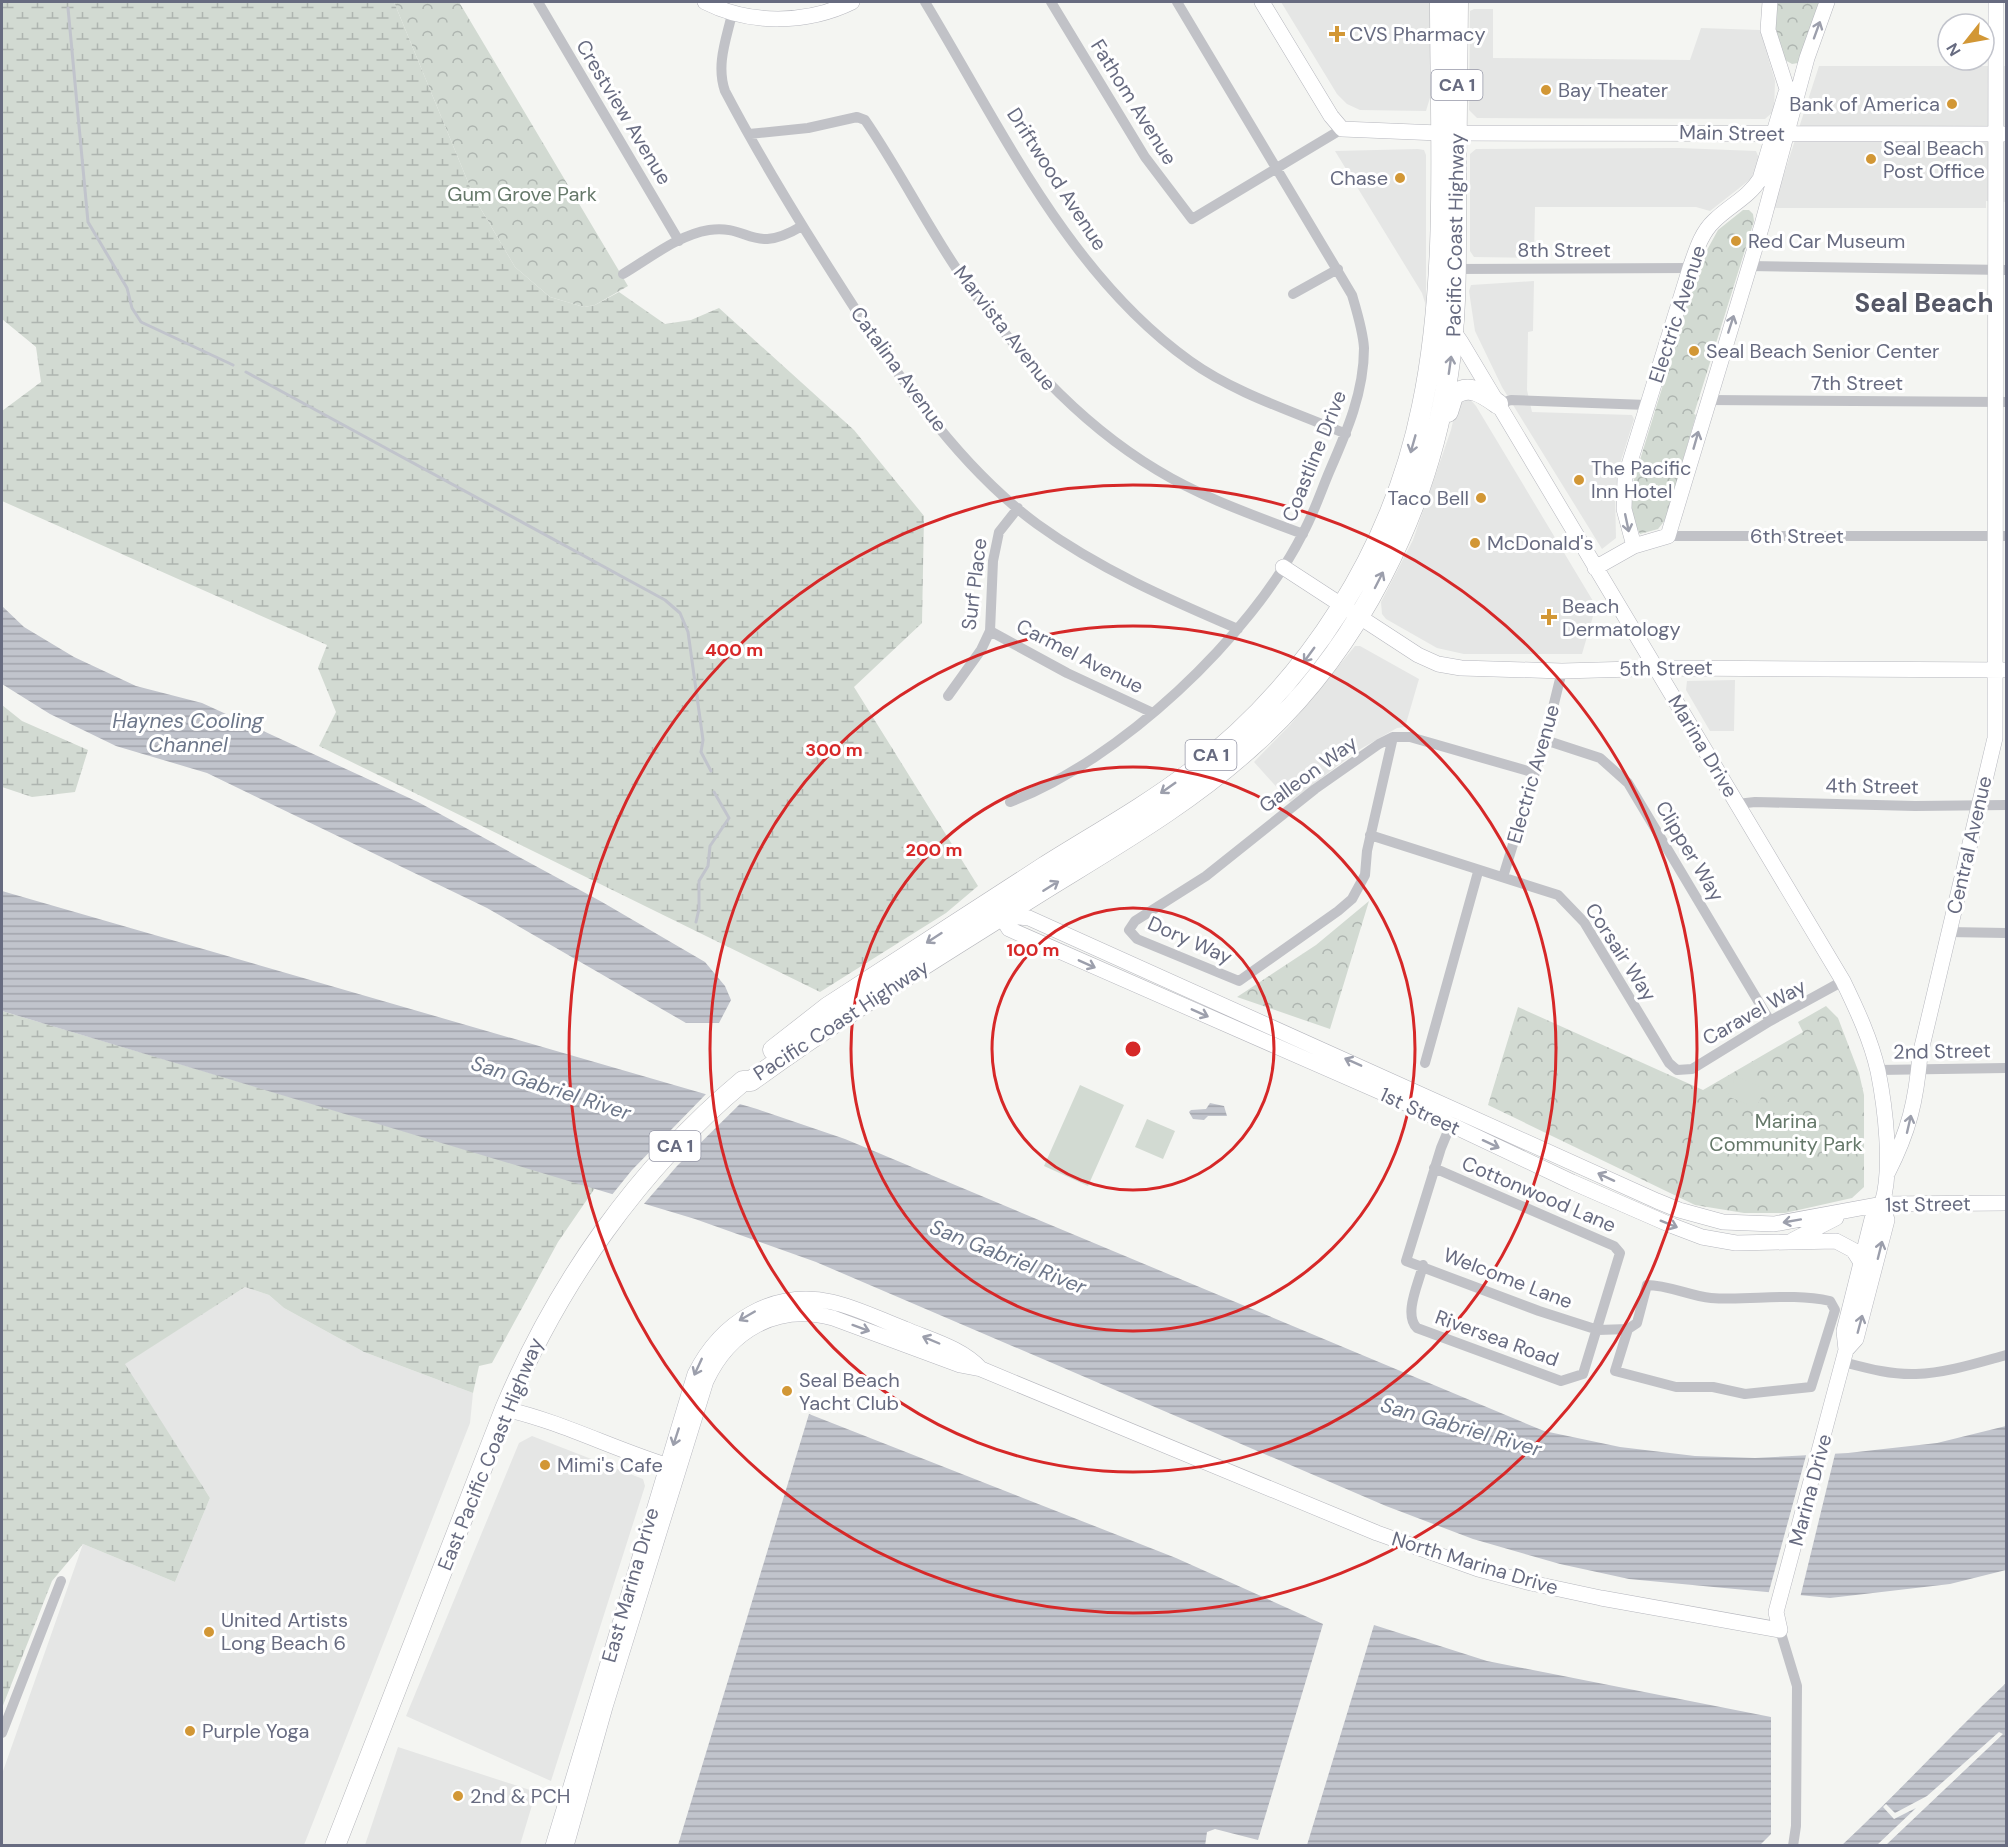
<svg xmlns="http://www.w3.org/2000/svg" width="2008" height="1847" font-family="'DM Sans',sans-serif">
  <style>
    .built { fill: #e5e6e5 }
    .forest { fill: url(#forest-crowns) }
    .wetland { fill: url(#wetland-marsh) }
    .pitch { fill: #d2dad2 }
    .water { fill: url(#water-rules) }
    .pier { fill: #f4f5f2 }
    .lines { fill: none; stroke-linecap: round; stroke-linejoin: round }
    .stream { stroke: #c1c4cc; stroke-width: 3 }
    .ferry { stroke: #6d778a; stroke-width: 1.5; stroke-dasharray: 8 6; stroke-linecap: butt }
    .secondary-casing { stroke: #b6b7be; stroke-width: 16 }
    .highway-casing { stroke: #b4b5ba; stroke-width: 21 }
    .street { stroke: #c1c2c7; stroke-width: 10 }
    .secondary { stroke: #fff; stroke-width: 15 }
    .highway { stroke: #fff; stroke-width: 20 }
    .oneway { stroke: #9c9fac }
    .ring { fill: none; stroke: #d62828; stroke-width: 3 }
    .poi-dot { fill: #d29735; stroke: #fff; stroke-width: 2 }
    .labels { text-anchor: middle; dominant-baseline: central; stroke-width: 6; stroke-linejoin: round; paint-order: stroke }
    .shield { fill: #fff; stroke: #9597a6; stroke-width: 1.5 }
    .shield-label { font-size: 18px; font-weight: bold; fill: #676b80 }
    .poi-label { font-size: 20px; fill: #676b80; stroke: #fff; text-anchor: start }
    .street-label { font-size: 20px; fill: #676b80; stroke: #fff }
    .park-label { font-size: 20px; fill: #657869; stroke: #fff }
    .water-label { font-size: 21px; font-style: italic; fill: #6d778a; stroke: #fff }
    .district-label { font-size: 26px; font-weight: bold; fill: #545766; stroke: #fff }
    .centre { fill: #d62828; stroke: #fff; stroke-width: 3 }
    .ring-label { font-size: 18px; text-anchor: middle; font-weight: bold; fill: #d62828; stroke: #fff; stroke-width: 6; stroke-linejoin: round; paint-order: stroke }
  </style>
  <defs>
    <pattern id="forest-crowns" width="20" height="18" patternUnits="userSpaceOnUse" patternTransform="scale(1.5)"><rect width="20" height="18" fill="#d2dad2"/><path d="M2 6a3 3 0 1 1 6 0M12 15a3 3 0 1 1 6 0" fill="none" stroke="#aeb5b0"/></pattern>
    <pattern id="wetland-marsh" width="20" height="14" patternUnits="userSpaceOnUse" patternTransform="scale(1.5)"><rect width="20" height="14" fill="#d2dad2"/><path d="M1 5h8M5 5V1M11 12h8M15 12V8" fill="none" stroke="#aeb5b0"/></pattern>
    <pattern id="water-rules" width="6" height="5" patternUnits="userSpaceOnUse" patternTransform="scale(1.5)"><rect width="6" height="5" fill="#c1c4cc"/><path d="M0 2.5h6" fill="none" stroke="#a1a3ab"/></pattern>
  </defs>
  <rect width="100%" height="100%" fill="#f4f5f2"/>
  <path class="built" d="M 1281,2 L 1431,2 L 1432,91 L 1426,111 L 1360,110 L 1347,104 L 1337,94 Z
    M 1474,9 L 1493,9 L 1493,58 L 1690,60 L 1701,28 L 1760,30 L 1775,81 L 1774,111 L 1765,119 L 1477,118 L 1469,110 L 1470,11 Z
    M 1819,66 L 2006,66 L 2006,202 L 1986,201 L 1986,208 L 1773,208 Z
    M 1679,148 L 1756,151 L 1759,158 L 1752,178 L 1710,211 L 1696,207 L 1535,207 L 1534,258 L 1474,257 L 1470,251 L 1470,154 L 1476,149 Z
    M 1418,149 L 1424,150 L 1426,155 L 1426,306 L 1422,293 L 1335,151 Z
    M 1534,281 L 1533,331 L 1528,332 L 1527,390 L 1532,412 L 1632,415 L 1634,419 L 1619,467 L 1615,494 L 1616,538 L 1602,549 L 1502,387 L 1475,331 L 1469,291 L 1471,285 Z
    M 1469,398 L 1476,406 L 1596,606 L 1582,654 L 1464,654 L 1437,648 L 1386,619 L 1382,614 L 1381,602 L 1413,540 L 1451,430 L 1457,404 L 1459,399 Z
    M 1355,646 L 1360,646 L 1419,679 L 1405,727 L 1397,728 L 1357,751 L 1290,802 L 1254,762 L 1290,725 Z
    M 1735,680 L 1734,731 L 1710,731 L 1686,690 L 1687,681 Z
    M 245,1287 L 269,1295 L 284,1308 L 364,1352 L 473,1393 L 470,1423 L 304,1845 L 2,1846 L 2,1774 L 83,1544 L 175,1582 L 210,1498 L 124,1364 Z
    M 532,1436 L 643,1479 L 645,1486 L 551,1781 L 406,1716 L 519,1443 Z
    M 398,1747 L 536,1792 L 520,1845 L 365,1845 Z"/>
  <path class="forest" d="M 394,2 L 459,2 L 628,286 L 595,305 L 584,307 L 550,297 L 515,267 L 475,199 Z
    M 1776,2 L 1821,2 L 1798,63 L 1792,64 L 1785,60 L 1775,29 Z
    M 1743,210 L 1749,210 L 1753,214 L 1754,221 L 1694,414 L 1696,415 L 1666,519 L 1658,529 L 1640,534 L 1638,530 L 1634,531 L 1631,500 L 1632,486 L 1701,261 L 1718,230 Z
    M 1369,901 L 1330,1029 L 1237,997 L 1316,945 Z
    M 1826,1006 L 1838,1018 L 1859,1073 L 1864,1095 L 1864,1187 L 1852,1198 L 1785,1213 L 1744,1213 L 1695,1205 L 1488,1105 L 1518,1007 L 1703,1090 L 1803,1032 L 1798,1022 Z"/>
  <path class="wetland" d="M 2,2 L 394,2 L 475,199 L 515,267 L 550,297 L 584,307 L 595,305 L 619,292 L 665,324 L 691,320 L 719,308 L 854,430 L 924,516 L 922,623 L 854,687 L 978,886 L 946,913 L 820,992 L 319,746 L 336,712 L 318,668 L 327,645 L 2,501 L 2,411 L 41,382 L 36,347 L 2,319 Z
    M 2,705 L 22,721 L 88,750 L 75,792 L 32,797 L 2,787 Z
    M 2,1011 L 595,1188 L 558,1242 L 492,1363 L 479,1366 L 473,1393 L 364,1352 L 284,1308 L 269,1295 L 245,1287 L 125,1364 L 210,1498 L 175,1582 L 83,1544 L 52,1581 L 2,1708 Z"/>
  <path class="pitch" d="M 1736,1076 L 1765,1089 L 1756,1108 L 1727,1096 Z
    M 1080,1085 L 1124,1105 L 1088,1186 L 1044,1166 Z
    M 1774,1096 L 1805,1109 L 1799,1124 L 1768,1110 Z
    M 1147,1119 L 1175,1131 L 1163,1159 L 1135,1147 Z"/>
  <path class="water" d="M 2,606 L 24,627 L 74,657 L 136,686 L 202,703 L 418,802 L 602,902 L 705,962 L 725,986 L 731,1000 L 719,1023 L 686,1023 L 487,908 L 207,773 L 116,746 L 50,714 L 2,684 Z
    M 2,891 L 757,1109 L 845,1139 L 1544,1431 L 1620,1447 L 1695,1456 L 1755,1458 L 1848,1453 L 1937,1443 L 2006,1426 L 2006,1570 L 1950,1584 L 1830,1598 L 1629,1579 L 1560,1564 L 1473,1539 L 1386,1506 L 816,1262 L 695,1219 L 2,1011 Z
    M 1210,1103 L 1224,1106 L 1227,1116 L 1208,1116 L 1204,1120 L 1193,1119 L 1189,1112 L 1191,1110 L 1206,1109 Z
    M 809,1414 L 1176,1558 L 1323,1624 L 1258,1840 L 1215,1829 L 1207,1832 L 1205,1846 L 678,1845 Z
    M 1374,1625 L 1487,1661 L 1771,1717 L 1771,1834 L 1759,1846 L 1307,1845 Z
    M 2006,1683 L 2006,1845 L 1841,1846 C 1898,1793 1950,1736 2006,1683 Z"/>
  <path class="pier" d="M 708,1092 L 742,1102 L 677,1166 L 642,1206 L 611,1196 L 632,1170 Z
    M 1836,1450 L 1800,1598 L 1768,1595 L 1807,1452 Z
    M 1999,1732 L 2003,1734 L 1886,1845 L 1877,1845 L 1916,1808 L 1894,1819 L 1883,1807 L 1886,1804 L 1895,1813 L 1927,1796 Z"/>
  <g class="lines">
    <path class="stream" d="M 68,8 L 88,222 L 127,288 L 132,308 L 141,322 L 233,365
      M 246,372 L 665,600 L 680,613 L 688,632 L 703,740 L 701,752 L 711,771
      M 696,922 L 699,909 L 699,881 L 708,866 L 710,846 L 729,818 L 714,792"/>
    <path class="ferry" d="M 2006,1846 L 2006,1845"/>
    <defs>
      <path id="secondary" d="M 705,2 C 750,25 807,24 852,2
        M 1262,2 L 1331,116 L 1342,129 L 1439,133 L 2006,134
        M 1634,546 L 1624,509 L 1625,478 L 1690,268 C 1696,251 1701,233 1714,221 C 1729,206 1749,197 1760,179 L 1787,89 L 1768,30 L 1770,2
        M 1283,567 L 1418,655 L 1438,664 L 1461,668 L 1562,671 L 1670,668 L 2006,670
        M 1595,568 L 1634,546 L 1668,536 L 1762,225 L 1807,58 L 1827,2
        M 999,915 L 1029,918 L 1657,1201 L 1679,1210 L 1723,1222 L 1774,1224 L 1882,1204 L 2006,1203
        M 1001,916 L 1009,929 L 1401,1101 L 1572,1182 L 1673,1226 L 1702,1237 L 1736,1243 L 1836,1241 L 1853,1250 L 1862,1264
        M 1888,1172 C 1909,1131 1916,1101 1920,1055 L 1995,738 L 1996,2
        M 1793,1240 L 1836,1218
        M 1846,1350 L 1856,1339 L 1887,1220 L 1882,1204
        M 505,1409 C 563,1422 617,1451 675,1468
        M 553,1846 L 695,1374 C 721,1322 773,1289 832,1302 C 858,1308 881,1320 905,1329 C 931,1340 962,1348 981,1369
        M 566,1846 L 605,1707 L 706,1381 C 730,1330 777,1303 833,1318 L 960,1365 L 981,1369 L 1377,1533 L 1478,1569 L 1531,1583 L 1601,1598 L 1780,1630 L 1776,1612 L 1846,1350 L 1844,1331 L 1872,1219 C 1875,1214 1880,1209 1882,1203 C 1893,1169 1885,1106 1878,1071 C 1871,1040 1857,1010 1843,981 L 1461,342 L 1454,332 L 1449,330"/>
      <path id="highway" d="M 1448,412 L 1453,396 C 1468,382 1484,394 1498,404
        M 773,1050 L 828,1007 C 900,960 972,913 1044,867 C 1093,836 1144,808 1190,773 C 1308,684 1393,550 1422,406 C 1449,278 1440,132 1440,2
        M 743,1081 L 751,1081 C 846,1012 947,950 1046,888 C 1119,843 1192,801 1255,743 C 1358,650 1427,512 1448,375 C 1457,318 1456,263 1456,206 C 1457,138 1457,70 1458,2
        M 335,1846 L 505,1409 C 558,1283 638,1169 743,1081"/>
    </defs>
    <use href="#secondary" class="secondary-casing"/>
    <use href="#highway" class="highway-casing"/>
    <path class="street" d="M 538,2 L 679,241
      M 925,2 C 1000,126 1069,275 1190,361 C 1236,394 1295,412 1346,434
      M 1051,2 L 1145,157 L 1192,219 L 1342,129
      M 732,14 C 726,40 716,65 725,91 C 759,156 797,218 836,279 C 892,367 952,461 1037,524 C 1099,569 1168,599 1238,629
      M 749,134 L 808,128 L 857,117 L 865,120 C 898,168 924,220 956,268 C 1011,347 1074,420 1157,470 C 1203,498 1253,515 1303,534
      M 1749,266 L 2006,270
      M 1453,269 L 1690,268
      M 623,274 C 650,258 678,235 709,230 C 750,224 752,256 802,226
      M 1293,294 L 1338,269
      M 1707,400 L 2006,402
      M 1498,404 L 1511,400 L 1647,405
      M 1668,536 L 2006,536
      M 990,631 L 1067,673 L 1153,713
      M 948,696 L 981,650 L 990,631 L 993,561 L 999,532 L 1018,508
      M 1393,737 L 1367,851 L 1365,875 L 1352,899 L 1338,911 L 1239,981 L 1137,939 L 1129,930 L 1135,921 L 1206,876 L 1315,789 L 1379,744 L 1393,737 L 1410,737 L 1535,773
      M 1545,740 L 1600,758 L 1628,783 L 1770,1021
      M 1010,802 C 1119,761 1251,637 1303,533 C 1314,513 1321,491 1330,470 C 1347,431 1364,392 1364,348 C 1363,331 1357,312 1352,295 L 1177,2
      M 1737,804 L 1755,802 L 1915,806 L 2006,805
      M 1370,835 L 1558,895 L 1584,922 L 1669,1063 L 1677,1070 L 1692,1069 L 1770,1021 L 1843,981
      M 1503,877 L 1545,740 L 1562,671
      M 1948,932 L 2006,933
      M 1425,1063 L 1478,872
      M 1878,1070 L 2006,1068
      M 1453,1119 L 1441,1148 L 1406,1261 L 1539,1311 L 1598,1330 L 1628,1329
      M 1423,1265 C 1419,1283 1403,1314 1417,1328 L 1561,1381 L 1583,1374 L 1620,1253 L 1614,1246 L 1434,1168
      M 1647,1285 C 1668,1285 1690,1296 1711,1298 C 1750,1301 1791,1292 1830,1301 L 1835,1310 L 1811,1387 L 1745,1394 L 1713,1387 L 1676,1387 L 1615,1371 L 1628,1329 L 1637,1323 Z
      M 1843,1362 C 1866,1368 1891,1375 1916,1374 C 1946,1373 1977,1363 2006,1355
      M 1780,1630 L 1797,1686 L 1796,1826 L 1793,1846
      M 2,1733 L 61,1581"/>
    <use href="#secondary" class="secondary"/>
    <use href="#highway" class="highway"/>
  </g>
  <defs><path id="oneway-shaft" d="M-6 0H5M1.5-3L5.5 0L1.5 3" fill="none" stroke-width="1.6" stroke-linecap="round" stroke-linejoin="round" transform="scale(1.5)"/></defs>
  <g class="oneway">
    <use href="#oneway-shaft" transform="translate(1817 30) rotate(-70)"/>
    <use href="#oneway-shaft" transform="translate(1731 324) rotate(-72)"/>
    <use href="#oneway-shaft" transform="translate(1450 365) rotate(-82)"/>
    <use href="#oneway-shaft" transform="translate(1696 440) rotate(-74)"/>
    <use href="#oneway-shaft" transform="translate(1413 444) rotate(106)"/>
    <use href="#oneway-shaft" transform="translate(1627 523) rotate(78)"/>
    <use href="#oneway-shaft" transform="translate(1379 580) rotate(-63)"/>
    <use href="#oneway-shaft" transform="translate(1309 655) rotate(126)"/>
    <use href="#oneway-shaft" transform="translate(1168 788) rotate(145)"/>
    <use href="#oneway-shaft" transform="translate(1051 886) rotate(-32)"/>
    <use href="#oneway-shaft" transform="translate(934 938) rotate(147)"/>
    <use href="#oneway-shaft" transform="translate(1087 964) rotate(24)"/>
    <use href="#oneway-shaft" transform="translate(1200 1013) rotate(24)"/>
    <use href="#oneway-shaft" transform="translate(1353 1062) rotate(-156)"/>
    <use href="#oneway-shaft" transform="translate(1909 1124) rotate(-77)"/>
    <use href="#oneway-shaft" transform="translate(1491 1144) rotate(25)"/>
    <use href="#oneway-shaft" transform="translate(1606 1177) rotate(-155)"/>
    <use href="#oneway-shaft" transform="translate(1792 1221) rotate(170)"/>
    <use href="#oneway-shaft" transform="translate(1669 1224) rotate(22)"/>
    <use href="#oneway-shaft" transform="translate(1880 1250) rotate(-76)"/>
    <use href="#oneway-shaft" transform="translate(747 1316) rotate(150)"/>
    <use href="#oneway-shaft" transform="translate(1860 1324) rotate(-75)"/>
    <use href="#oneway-shaft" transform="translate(861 1328) rotate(20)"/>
    <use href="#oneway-shaft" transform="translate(931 1340) rotate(-157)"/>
    <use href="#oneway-shaft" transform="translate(698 1367) rotate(115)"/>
    <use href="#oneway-shaft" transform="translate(676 1437) rotate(108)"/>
  </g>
  <g class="ring">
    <circle cx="1133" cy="1049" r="141"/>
    <circle cx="1133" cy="1049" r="282"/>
    <circle cx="1133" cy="1049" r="423"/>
    <circle cx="1133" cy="1049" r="564"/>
  </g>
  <g class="poi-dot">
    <path d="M1334 25h6v6h6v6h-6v6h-6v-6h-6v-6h6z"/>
    <circle cx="1546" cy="90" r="6"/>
    <circle cx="1952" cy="104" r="6"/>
    <circle cx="1871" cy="159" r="6"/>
    <circle cx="1400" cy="178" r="6"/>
    <circle cx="1736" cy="241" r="6"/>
    <circle cx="1694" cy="351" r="6"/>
    <circle cx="1579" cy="480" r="6"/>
    <circle cx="1481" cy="498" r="6"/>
    <circle cx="1475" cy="543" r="6"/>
    <path d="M1546 608h6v6h6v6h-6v6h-6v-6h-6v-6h6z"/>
    <circle cx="787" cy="1391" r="6"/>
    <circle cx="545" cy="1465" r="6"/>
    <circle cx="209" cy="1632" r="6"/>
    <circle cx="190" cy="1731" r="6"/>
    <circle cx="458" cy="1796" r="6"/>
  </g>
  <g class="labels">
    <g class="shield">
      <rect x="1431.5" y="70" width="51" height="30" rx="4.5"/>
      <rect x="1185.5" y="740" width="51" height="30" rx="4.5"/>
      <rect x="649.5" y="1131" width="51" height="30" rx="4.5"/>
    </g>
    <g class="shield-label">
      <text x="1457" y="85">CA 1</text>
      <text x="1211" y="755">CA 1</text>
      <text x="675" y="1146">CA 1</text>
    </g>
    <g class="poi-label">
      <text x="1349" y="34">CVS Pharmacy</text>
      <text x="1558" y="90">Bay Theater</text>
      <text x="1940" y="104" text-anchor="end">Bank of America</text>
      <text x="1883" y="148">Seal Beach<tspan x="1883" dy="23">Post Office</tspan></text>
      <text x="1388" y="178" text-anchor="end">Chase</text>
      <text x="1748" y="241">Red Car Museum</text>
      <text x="1706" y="351">Seal Beach Senior Center</text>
      <text x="1591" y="468">The Pacific<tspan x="1591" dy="23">Inn Hotel</tspan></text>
      <text x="1469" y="498" text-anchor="end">Taco Bell</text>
      <text x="1487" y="543">McDonald's</text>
      <text x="1562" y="606">Beach<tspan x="1562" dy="23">Dermatology</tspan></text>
      <text x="799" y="1380">Seal Beach<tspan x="799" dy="23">Yacht Club</tspan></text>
      <text x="557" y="1465">Mimi's Cafe</text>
      <text x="221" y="1620">United Artists<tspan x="221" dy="23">Long Beach 6</tspan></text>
      <text x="202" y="1731">Purple Yoga</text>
      <text x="470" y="1796">2nd &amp; PCH</text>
    </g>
    <g class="street-label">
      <text transform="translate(1134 102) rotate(58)">Fathom Avenue</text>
      <text transform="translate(624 112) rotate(59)">Crestview Avenue</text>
      <text transform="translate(1732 133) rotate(1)">Main Street</text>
      <text transform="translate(1057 179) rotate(57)">Driftwood Avenue</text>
      <text transform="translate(1455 235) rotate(-89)">Pacific Coast Highway</text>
      <text x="1564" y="250">8th Street</text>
      <text transform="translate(1677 314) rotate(-72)">Electric Avenue</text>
      <text transform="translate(1005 328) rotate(52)">Marvista Avenue</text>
      <text transform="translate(899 369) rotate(54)">Catalina Avenue</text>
      <text x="1857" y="383">7th Street</text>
      <text transform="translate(1314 456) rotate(-68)">Coastline Drive</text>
      <text x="1797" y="536">6th Street</text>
      <text transform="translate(974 584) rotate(-83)">Surf Place</text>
      <text transform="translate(1080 656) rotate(27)">Carmel Avenue</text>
      <text transform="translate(1666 668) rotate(-1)">5th Street</text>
      <text transform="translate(1703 746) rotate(59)">Marina Drive</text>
      <text transform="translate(1308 774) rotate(-36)">Galleon Way</text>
      <text transform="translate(1533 774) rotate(-74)">Electric Avenue</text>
      <text transform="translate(1872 786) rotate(1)">4th Street</text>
      <text transform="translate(1969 845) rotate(-77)">Central Avenue</text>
      <text transform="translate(1690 851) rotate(59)">Clipper Way</text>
      <text transform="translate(1190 940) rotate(24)">Dory Way</text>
      <text transform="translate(1621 952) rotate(57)">Corsair Way</text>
      <text transform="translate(1754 1012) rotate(-29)">Caravel Way</text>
      <text transform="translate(841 1020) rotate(-33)">Pacific Coast Highway</text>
      <text transform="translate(1942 1051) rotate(-1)">2nd Street</text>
      <text transform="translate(1420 1111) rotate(25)">1st Street</text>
      <text transform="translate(1539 1194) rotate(23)">Cottonwood Lane</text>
      <text transform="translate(1928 1204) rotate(-1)">1st Street</text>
      <text transform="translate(1508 1278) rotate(21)">Welcome Lane</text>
      <text transform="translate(1497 1338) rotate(20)">Riversea Road</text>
      <text transform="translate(490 1454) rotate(-68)">East Pacific Coast Highway</text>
      <text transform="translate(1810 1490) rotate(-75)">Marina Drive</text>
      <text transform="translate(1475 1563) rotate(17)">North Marina Drive</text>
      <text transform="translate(630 1585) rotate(-74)">East Marina Drive</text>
    </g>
    <g class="park-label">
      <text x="522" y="194">Gum Grove Park</text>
      <text x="1786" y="1121">Marina<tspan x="1786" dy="23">Community Park</tspan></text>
    </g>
    <g class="water-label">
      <text x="188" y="721">Haynes Cooling<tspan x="188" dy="24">Channel</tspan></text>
      <text transform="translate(551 1088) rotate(18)">San Gabriel River</text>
      <text transform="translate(1008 1257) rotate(22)">San Gabriel River</text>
      <text transform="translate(1461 1427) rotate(16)">San Gabriel River</text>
    </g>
    <g class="district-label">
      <text x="1924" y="303">Seal Beach</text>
    </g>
  </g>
  <circle cx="1133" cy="1049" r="9" class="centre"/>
  <g class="ring-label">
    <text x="734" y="656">400 m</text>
    <text x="834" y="756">300 m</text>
    <text x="934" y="856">200 m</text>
    <text x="1033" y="956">100 m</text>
  </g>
  <rect width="2008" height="1847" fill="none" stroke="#676b80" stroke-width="6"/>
  <g transform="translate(1966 42) rotate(239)"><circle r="28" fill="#ffffff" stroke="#c2c4cc" stroke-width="1.5"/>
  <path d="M0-4.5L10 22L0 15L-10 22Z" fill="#d29735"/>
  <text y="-9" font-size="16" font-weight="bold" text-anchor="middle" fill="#676b80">N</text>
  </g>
</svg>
